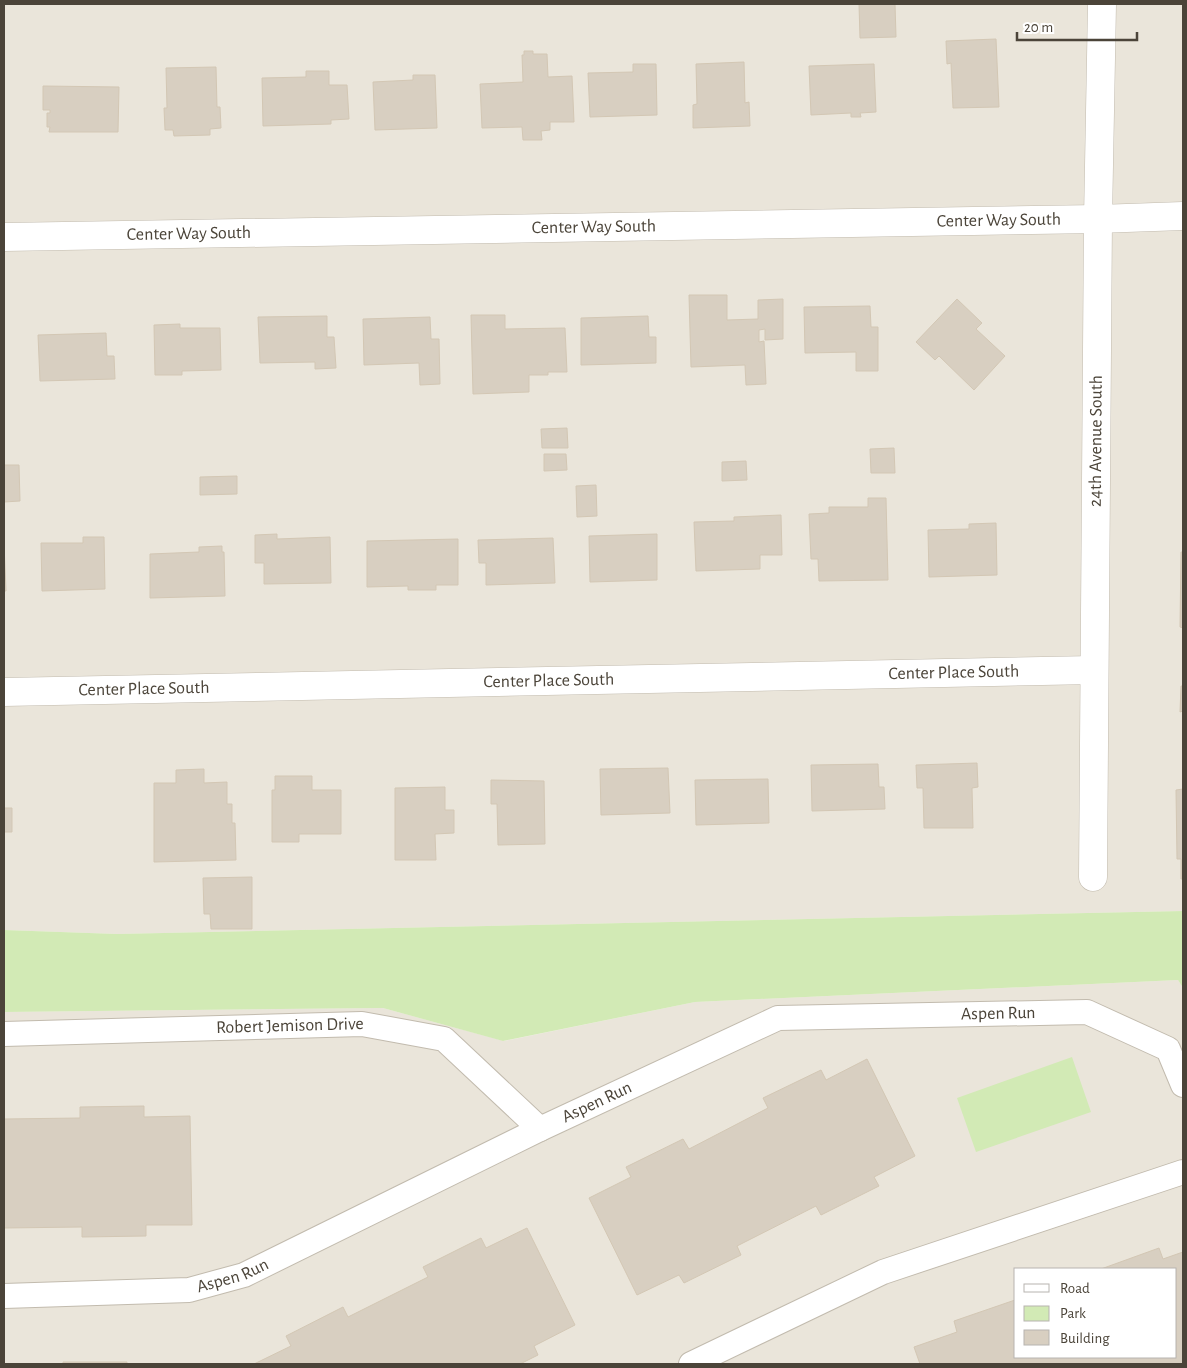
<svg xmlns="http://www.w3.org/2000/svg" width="1187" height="1368" viewBox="0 0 1187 1368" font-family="'Alegreya Sans',sans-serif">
<rect width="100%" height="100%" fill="#f6f3ec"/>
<!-- residential -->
<path fill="#eae5da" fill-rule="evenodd" d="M 4,4 L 1183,4 L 1183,911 L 117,934 L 4,930 Z
M 1178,980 L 1183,988 L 1183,1364 L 4,1364 L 4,1012 L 383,1008 L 504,1041 L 695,1002 ZM 1016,1269 L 1176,1269 L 1176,1357 L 1016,1357 Z"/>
<!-- green -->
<path fill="#d2eab5" d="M 1183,911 L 1183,988 L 1178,980 L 695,1002 L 503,1041 L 383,1008 L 4,1012 L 4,930 L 117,934 Z
M 1072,1057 L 1091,1112 L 976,1152 L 957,1098 Z"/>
<!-- building -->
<path fill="#d8cfc1" stroke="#d3c7b4" d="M 859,4 L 895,4 L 896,37 L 860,38 Z
M 996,39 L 999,107 L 953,108 L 951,63 L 947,64 L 946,41 Z
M 524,51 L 533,51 L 533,54 L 547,54 L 548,77 L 572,76 L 574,122 L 550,122 L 550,130 L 541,131 L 542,140 L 523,140 L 522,127 L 482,128 L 480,84 L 523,82 L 522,55 L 524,55 Z
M 744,62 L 745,103 L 749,102 L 750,126 L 693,128 L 693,105 L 697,104 L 696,64 Z
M 633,64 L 656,64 L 657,115 L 590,117 L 588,73 L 633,72 Z
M 874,64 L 876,112 L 860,113 L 861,117 L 851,117 L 851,113 L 811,115 L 809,66 Z
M 216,67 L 217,107 L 220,107 L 221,128 L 210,129 L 210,135 L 174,136 L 173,130 L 165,130 L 164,108 L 167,108 L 166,68 Z
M 306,71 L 329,71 L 329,85 L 347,85 L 349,119 L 331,120 L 331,124 L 263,126 L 262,78 L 306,77 Z
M 413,75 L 435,75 L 437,128 L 375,130 L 373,82 L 413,80 Z
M 43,86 L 119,87 L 118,132 L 49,132 L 50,127 L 47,127 L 47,113 L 50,113 L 50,110 L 43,110 Z
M 689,295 L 727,295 L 727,320 L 758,319 L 758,300 L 783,299 L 783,339 L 765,340 L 765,329 L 759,330 L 759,342 L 764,341 L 766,384 L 746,385 L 745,365 L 691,367 Z
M 957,299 L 982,323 L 976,329 L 1005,356 L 974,390 L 939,356 L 935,360 L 916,342 Z
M 870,306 L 871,327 L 878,327 L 878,371 L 856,371 L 856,352 L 805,353 L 804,307 Z
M 471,315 L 505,315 L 505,329 L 565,328 L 567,372 L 548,372 L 548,375 L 529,375 L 529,392 L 473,394 Z
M 327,316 L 327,337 L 334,337 L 336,368 L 315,369 L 315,362 L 260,363 L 258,317 Z
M 648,316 L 649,337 L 656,337 L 656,363 L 581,365 L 581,318 Z
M 430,317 L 431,339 L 439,339 L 440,384 L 420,385 L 419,363 L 364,365 L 363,319 Z
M 180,324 L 180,328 L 220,328 L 221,370 L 182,371 L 182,375 L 155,375 L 154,325 Z
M 106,333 L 107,356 L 114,356 L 115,379 L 40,381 L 38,335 Z
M 567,428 L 568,448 L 542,448 L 541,429 Z
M 894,448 L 895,473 L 871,473 L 870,449 Z
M 544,454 L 566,454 L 567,470 L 544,471 Z
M 746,461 L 747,480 L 722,481 L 722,462 Z
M 4,465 L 19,465 L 20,501 L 4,502 Z
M 237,476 L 237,494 L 200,495 L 200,477 Z
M 596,485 L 597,516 L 577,517 L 576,486 Z
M 868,498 L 886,498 L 888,580 L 819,581 L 818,559 L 811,559 L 809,514 L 829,513 L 829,507 L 868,507 Z
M 781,515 L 782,555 L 760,555 L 760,569 L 696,571 L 694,522 L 734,521 L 734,517 Z
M 996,523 L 997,575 L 929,577 L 928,530 L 969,529 L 969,524 Z
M 277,534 L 277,539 L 330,537 L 331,583 L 264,584 L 264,563 L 255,563 L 255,535 Z
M 657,534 L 657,580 L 590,582 L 589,536 Z
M 83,537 L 104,537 L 105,589 L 42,591 L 41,543 L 83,543 Z
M 553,538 L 555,583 L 486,585 L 486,563 L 479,563 L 478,540 Z
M 458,539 L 458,585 L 436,585 L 436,590 L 408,590 L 408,586 L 367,587 L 367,541 Z
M 4,544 L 6,591 L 4,591 Z
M 222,546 L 222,552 L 224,552 L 225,596 L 150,598 L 150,554 L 199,552 L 199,547 Z
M 1181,552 L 1183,552 L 1183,628 L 1180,627 Z
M 1181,686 L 1183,686 L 1183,711 L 1180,712 Z
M 977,763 L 978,787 L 972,788 L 973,828 L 924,828 L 923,788 L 917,788 L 916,765 Z
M 878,764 L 879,787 L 884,787 L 885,809 L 812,811 L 811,765 Z
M 668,768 L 670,813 L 601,815 L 600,769 Z
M 204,769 L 204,783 L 227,782 L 227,804 L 232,804 L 232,823 L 235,823 L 236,860 L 154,862 L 154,783 L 176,783 L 176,770 Z
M 275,776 L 312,776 L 312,790 L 341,790 L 341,834 L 299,834 L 299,842 L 272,842 L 272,790 L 275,790 Z
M 768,779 L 769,823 L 696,825 L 695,780 Z
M 491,780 L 544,781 L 545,844 L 498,845 L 497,804 L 491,804 Z
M 445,787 L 445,810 L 454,810 L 454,833 L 435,834 L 436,860 L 395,860 L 395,788 Z
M 1183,789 L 1183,879 L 1181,879 L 1181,859 L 1177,859 L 1176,790 Z
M 4,793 L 4,808 L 12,808 L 12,832 L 4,832 Z
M 252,877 L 252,929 L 211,929 L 210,914 L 204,914 L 203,878 Z
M 867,1059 L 915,1156 L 874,1177 L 879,1186 L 821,1215 L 816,1206 L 737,1246 L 741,1255 L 684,1283 L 679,1275 L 637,1295 L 589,1198 L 631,1177 L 626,1167 L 683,1139 L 689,1149 L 768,1108 L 763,1098 L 821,1070 L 826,1080 Z
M 144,1106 L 144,1117 L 190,1116 L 192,1225 L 146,1225 L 146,1236 L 82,1237 L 82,1227 L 4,1228 L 4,1119 L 80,1118 L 80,1107 Z
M 527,1228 L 575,1325 L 534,1346 L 538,1355 L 520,1364 L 254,1364 L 291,1346 L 286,1336 L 343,1307 L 348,1317 L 428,1277 L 423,1267 L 481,1238 L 486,1248 Z
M 1159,1248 L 1163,1259 L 1183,1252 L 1183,1364 L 920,1364 L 914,1347 L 957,1332 L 954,1321 L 1015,1300 L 1016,1357 L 1176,1357 L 1176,1269 L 1101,1269 Z
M 63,1362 L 127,1362 L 127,1364 L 63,1364 Z"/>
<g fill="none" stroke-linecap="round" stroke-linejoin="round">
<!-- lane casing -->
<g stroke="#c2bbae" stroke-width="26">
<g id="lane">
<path id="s1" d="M 4,1034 L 362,1024 L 444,1039 L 540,1129"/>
<path id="s2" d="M 4,1296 L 189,1290 L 244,1275 L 540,1129 L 778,1018 L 1087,1012 L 1168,1049 L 1183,1085"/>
<path d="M 691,1364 L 883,1272 L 1183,1172"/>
</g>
</g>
<!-- street casing -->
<g stroke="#c2bbae" stroke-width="29">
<g id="street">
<path id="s3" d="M 4,237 L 1098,219 L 1183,216"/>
<path id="s4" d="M 4,692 L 1094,670"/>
<path id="s5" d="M 1093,877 L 1098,219 L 1102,4"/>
</g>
</g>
<!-- lane -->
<use href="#lane" stroke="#fff" stroke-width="24"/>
<!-- street -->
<use href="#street" stroke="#fff" stroke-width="28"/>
</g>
<g text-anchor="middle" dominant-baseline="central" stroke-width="4.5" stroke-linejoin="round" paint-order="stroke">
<!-- street labels -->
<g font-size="18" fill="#4b4439" stroke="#fff">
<text stroke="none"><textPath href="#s3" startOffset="995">Center Way South</textPath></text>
<text stroke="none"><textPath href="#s3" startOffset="590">Center Way South</textPath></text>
<text stroke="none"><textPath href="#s3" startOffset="185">Center Way South</textPath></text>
<text stroke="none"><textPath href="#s5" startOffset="436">24th Avenue South</textPath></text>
<text stroke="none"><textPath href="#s4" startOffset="950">Center Place South</textPath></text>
<text stroke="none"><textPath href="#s4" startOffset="545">Center Place South</textPath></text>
<text stroke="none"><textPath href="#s4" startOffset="140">Center Place South</textPath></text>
<text stroke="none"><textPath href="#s2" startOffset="1055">Aspen Run</textPath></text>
<text stroke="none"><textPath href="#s1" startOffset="286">Robert Jemison Drive</textPath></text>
<text stroke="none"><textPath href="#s2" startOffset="635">Aspen Run</textPath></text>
<text stroke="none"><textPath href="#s2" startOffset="231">Aspen Run</textPath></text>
</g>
</g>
<!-- border -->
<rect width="1187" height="1368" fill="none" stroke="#4b4439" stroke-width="10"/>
<!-- legend -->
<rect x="1014" y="1268" width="162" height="90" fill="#ffffff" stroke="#b7b4b0"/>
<rect x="1024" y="1284" width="25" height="8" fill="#ffffff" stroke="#b7b4b0"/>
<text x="1060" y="1293" font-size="15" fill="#4b4439">Road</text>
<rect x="1024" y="1306" width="25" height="15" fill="#d2eab5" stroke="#b7b4b0"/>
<text x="1060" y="1318" font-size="15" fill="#4b4439">Park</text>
<rect x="1024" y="1330" width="25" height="15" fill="#d8cfc1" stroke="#b7b4b0"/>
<text x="1060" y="1343" font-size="15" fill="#4b4439">Building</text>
<!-- scale -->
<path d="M1017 32v8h120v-8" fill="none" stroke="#4b4439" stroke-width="2.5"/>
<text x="1024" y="32" font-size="15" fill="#4b4439" stroke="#ffffff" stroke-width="4" paint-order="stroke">20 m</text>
</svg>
